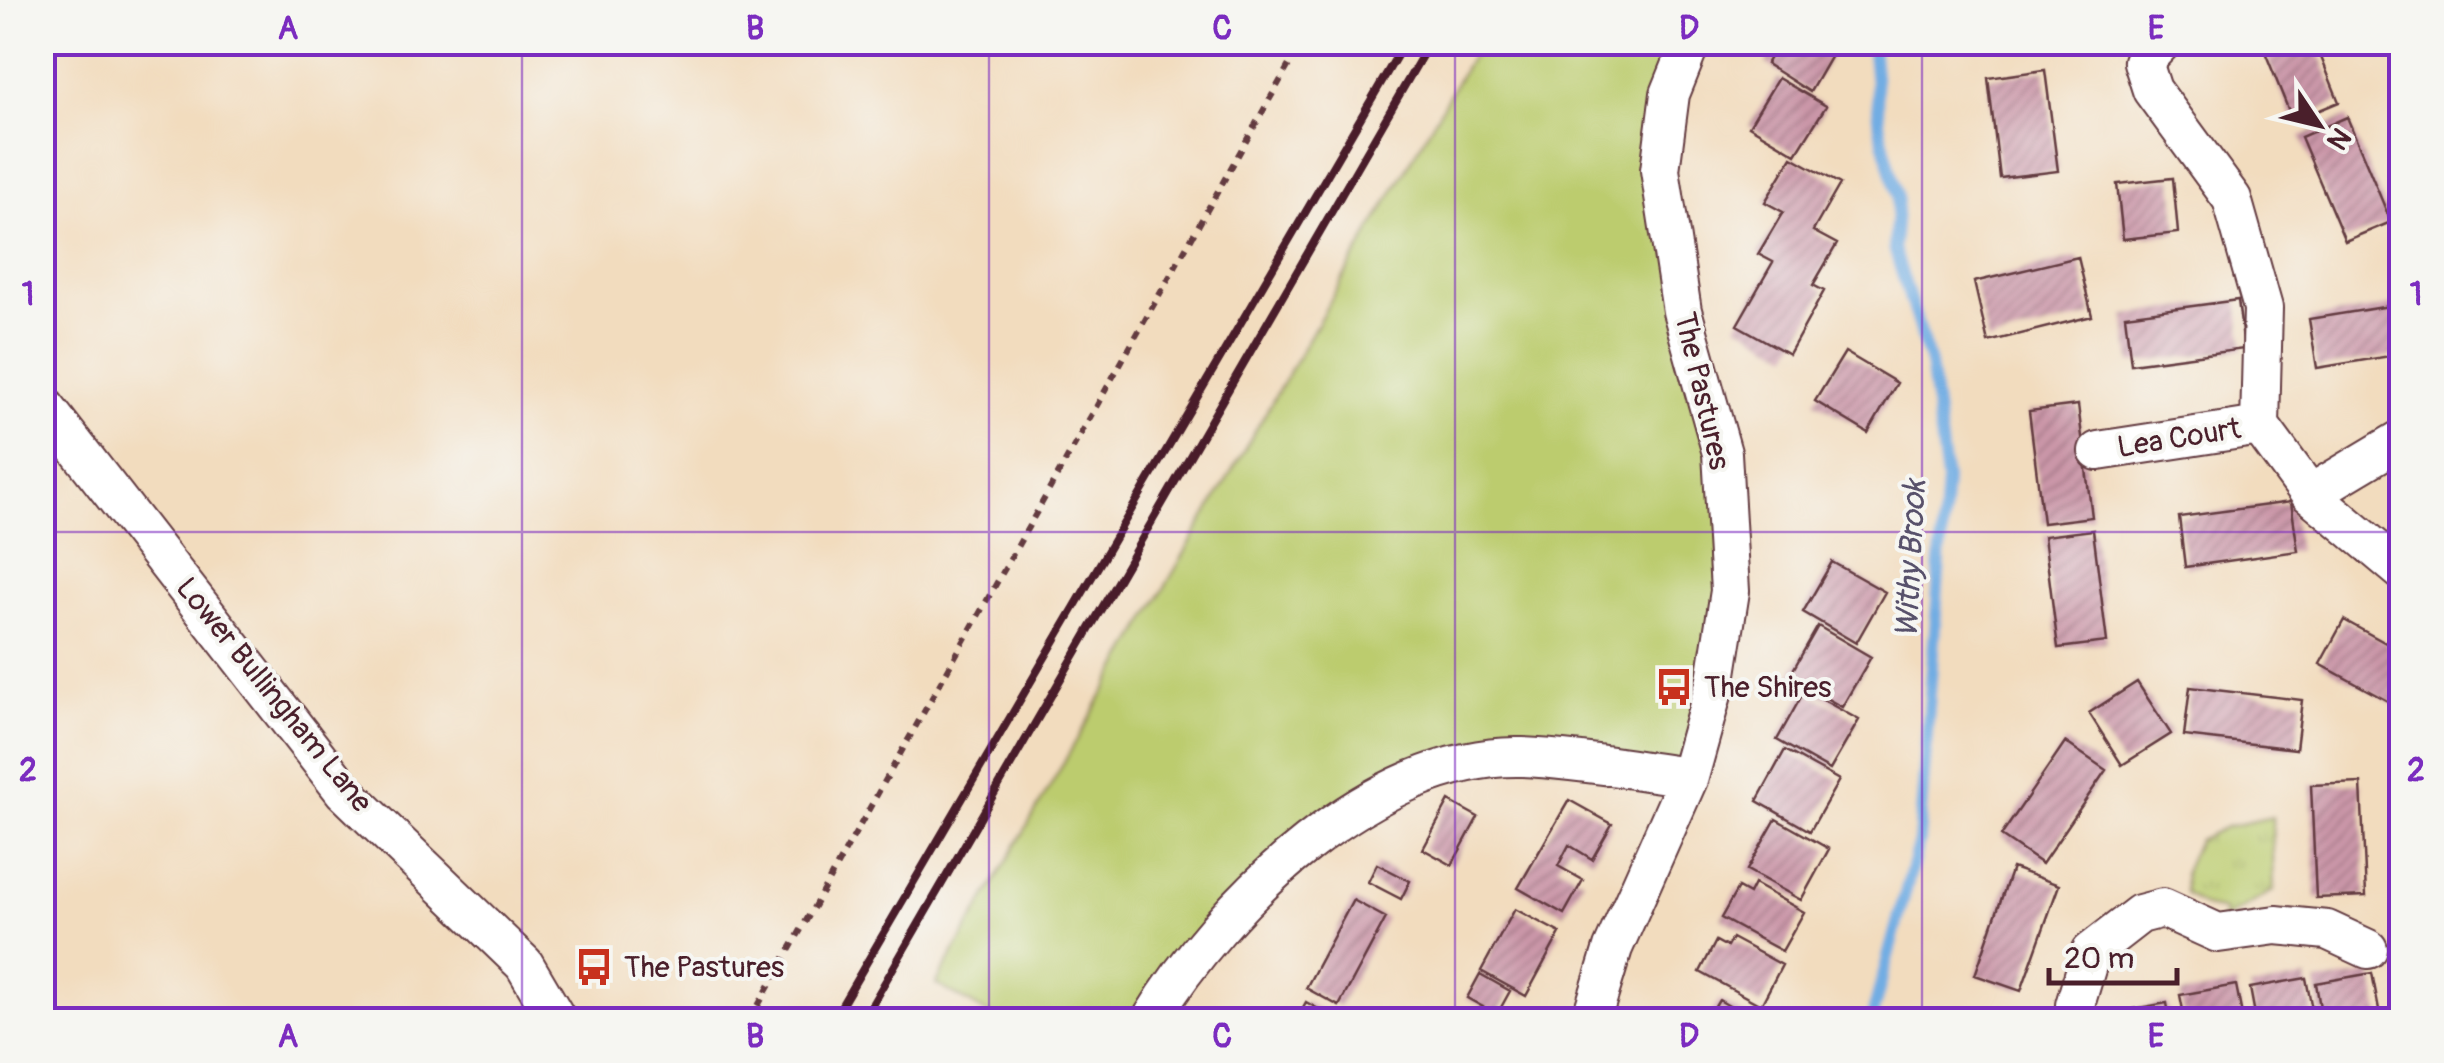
<svg xmlns="http://www.w3.org/2000/svg" width="2444" height="1063" viewBox="0 0 2444 1063" font-family="Pangolin,sans-serif">
<defs>
<pattern id="park-tufts" width="24" height="20" patternUnits="userSpaceOnUse" patternTransform="scale(2.5)"><rect width="24" height="20" fill="#bccc6e"/><path d="M3 7l-1-3M5 7V3M7 7l1-3M15 17l-1-3M17 17v-4M19 17l1-3" fill="none" stroke="#a3af5f"/></pattern>
<pattern id="building-hatch" width="6" height="6" patternUnits="userSpaceOnUse" patternTransform="scale(2.5)"><rect width="6" height="6" fill="#cb97a9"/><path d="M-1 1l2-2M0 6l6-6M5 7l2-2" fill="none" stroke="#a77b8a"/></pattern>
</defs>
<rect width="100%" height="100%" fill="#f6f6f2"/>
<filter id="ink" filterUnits="userSpaceOnUse"><feTurbulence type="fractalNoise" baseFrequency=".01" numOctaves="2"/><feDisplacementMap in="SourceGraphic" scale="20" xChannelSelector="R" yChannelSelector="G"/><feConvolveMatrix kernelMatrix="1 2 1 2 8 2 1 2 1" color-interpolation-filters="sRGB"/></filter>
<filter id="wash" filterUnits="userSpaceOnUse"><feTurbulence type="fractalNoise" baseFrequency=".0048" numOctaves="4" result="noise"/><feDisplacementMap in="SourceGraphic" scale="40" xChannelSelector="R" yChannelSelector="G"/><feGaussianBlur stdDeviation="2.25" result="paint"/><feColorMatrix in="noise" values="0 0 0 0 0 0 0 0 0 0 0 0 0 0 0 0 0 1.4 0 .05"/><feComposite in="paint" operator="in"/></filter>
<g filter="url(#wash)">
<rect width="100%" height="100%" fill="#f2dcbe"/>
<!-- green -->
<path fill="#bccc6e" stroke="#83764c" stroke-width="2.5" d="M 1479,43 L 1683,43 L 1659,100 L 1722,453 L 1724,595 L 1683,782 L 1512,761 L 1391,788 L 1239,902 L 1147,1020 L 999,1020 L 936,984 Z"/>
<!-- park -->
<path fill="url(#park-tufts)" stroke="#83764c" stroke-width="2.5" d="M 2272,817 L 2274,890 L 2221,921 L 2224,911 L 2204,907 L 2185,893 L 2184,872 L 2198,840 L 2226,827 Z"/>
<g fill="none" stroke-linecap="round" stroke-linejoin="round">
<!-- stream -->
<path stroke="#72ade3" stroke-width="12" d="M 1871,1020 L 1919,841 L 1946,480 L 1930,364 L 1894,248 L 1898,197 L 1880,129 L 1872,42"/>
</g>
<g id="blocks">
<!-- building -->
<path fill="url(#building-hatch)" d="M 1779,42 L 1828,42 L 1836,47 L 1810,92 L 1766,64 Z
M 2261,42 L 2315,42 L 2339,102 L 2293,121 Z
M 2045,70 L 2058,171 L 2000,178 L 1988,78 Z
M 1778,78 L 1826,106 L 1796,154 L 1749,126 Z
M 2347,117 L 2391,222 L 2345,241 L 2301,137 Z
M 1792,157 L 1840,184 L 1813,231 L 1837,244 L 1813,285 L 1824,291 L 1789,354 L 1737,325 L 1773,262 L 1758,254 L 1783,212 L 1765,202 Z
M 2173,178 L 2178,233 L 2123,239 L 2117,184 Z
M 2078,257 L 2092,316 L 1988,342 L 1974,282 Z
M 2238,300 L 2244,349 L 2131,364 L 2125,315 Z
M 2402,304 L 2402,354 L 2317,368 L 2309,319 Z
M 1845,352 L 1897,383 L 1868,433 L 1815,401 Z
M 2078,405 L 2092,517 L 2043,523 L 2029,411 Z
M 2291,502 L 2298,551 L 2185,567 L 2179,517 Z
M 2093,530 L 2107,642 L 2058,648 L 2044,536 Z
M 1832,562 L 1885,592 L 1856,643 L 1803,612 Z
M 2344,620 L 2402,652 L 2402,709 L 2320,664 Z
M 1818,626 L 1871,657 L 1842,707 L 1789,677 Z
M 2137,682 L 2171,734 L 2122,765 L 2089,713 Z
M 2190,687 L 2302,700 L 2296,749 L 2184,736 Z
M 1805,690 L 1859,720 L 1830,770 L 1777,740 Z
M 2065,742 L 2106,770 L 2042,864 L 2001,836 Z
M 1785,750 L 1839,780 L 1810,831 L 1757,801 Z
M 2361,783 L 2366,896 L 2316,898 L 2311,785 Z
M 1569,800 L 1612,824 L 1592,859 L 1569,845 L 1558,866 L 1583,880 L 1564,914 L 1518,888 Z
M 1449,801 L 1478,817 L 1452,865 L 1423,849 Z
M 1776,819 L 1829,849 L 1801,900 L 1747,870 Z
M 1377,864 L 1410,881 L 1401,899 L 1368,882 Z
M 2012,868 L 2059,885 L 2021,991 L 1975,975 Z
M 1754,884 L 1804,912 L 1782,951 L 1721,918 L 1738,888 L 1749,894 Z
M 1353,900 L 1386,918 L 1339,1006 L 1306,988 Z
M 1515,909 L 1560,933 L 1526,996 L 1481,971 Z
M 1732,938 L 1782,965 L 1761,1005 L 1700,972 L 1716,941 L 1727,947 Z
M 2372,973 L 2381,1020 L 2322,1020 L 2316,983 Z
M 1480,974 L 1510,991 L 1499,1011 L 1517,1020 L 1475,1020 L 1483,1007 L 1467,998 Z
M 2306,978 L 2314,1020 L 2256,1020 L 2250,988 Z
M 2236,985 L 2243,1020 L 2185,1020 L 2180,995 Z
M 1719,1000 L 1753,1020 L 1707,1020 Z
M 1306,1002 L 1338,1020 L 1296,1020 Z
M 2167,1003 L 2170,1020 L 2111,1020 L 2110,1013 Z"/>
</g>
</g>
<g filter="url(#ink)">
<use href="#blocks" fill-opacity="0" stroke="#633b41" stroke-width="2.5"/>
<g fill="none" stroke-linecap="round" stroke-linejoin="round">
<!-- minor casing -->
<g stroke="#633b41" stroke-width="42">
<path id="minor" d="M 2162,42 L 2143,62 L 2152,90 L 2232,199 L 2263,308 L 2260,426 L 2310,494 L 2402,571
M 42,403 L 344,791 L 524,964 L 557,1020
M 2098,451 L 2260,426
M 2310,494 L 2402,439
M 1151,1020 C 1221,903 1376,753 1522,757 C 1577,759 1634,770 1689,777
M 1591,1020 L 1613,948 L 1689,777 L 1716,680 L 1730,591 L 1722,453 L 1682,311 L 1660,170 L 1670,94 L 1691,42
M 2079,1020 L 2075,1005 L 2091,952 L 2140,914 L 2163,908 L 2218,933 L 2276,925 L 2327,930 L 2368,949"/>
</g>
<!-- path -->
<path stroke="#633b41" stroke-width="6" stroke-dasharray="8 8" stroke-linecap="butt" d="M 750,1020 L 1302,42"/>
<!-- minor -->
<use href="#minor" stroke="#fff" stroke-width="38"/>
<!-- rail -->
<path stroke="#4a1f2b" stroke-width="8" d="M 833,1020 L 1405,42
M 863,1020 L 1430,42"/>
</g>
</g>
<!-- grid -->
<path fill="none" stroke="#7b2cbf" stroke-width="2.5" stroke-opacity="0.55" d="M 522,42 L 522,1020M 989,42 L 989,1020M 1455,42 L 1455,1020M 1922,42 L 1922,1020M 42,532 L 2402,532"/>
<!-- icons -->
<defs>
<g id="bus-bare" transform="scale(3)"><path d="M-5-6H5V4H4V6H2V4H-2V6H-4V4H-5ZM-3.5-4V0h7V-4ZM-3.5 1.2v1.5H-2V1.2ZM2 1.2v1.5H3.5V1.2Z" fill="#c8321e" stroke="#f6f6f2" stroke-width="2.5" paint-order="stroke"/></g>
</defs>
<g fill-rule="evenodd">
<use href="#bus-bare" x="1674" y="687"/>
<use href="#bus-bare" x="594" y="967"/>
</g>
<g text-anchor="middle" dominant-baseline="central" stroke-width="8" stroke-linejoin="round" paint-order="stroke">
<!-- street labels -->
<g font-size="30" fill="#4a1f2b" stroke="#f6f6f2">
<text transform="translate(1702 391) rotate(77)">The Pastures</text>
<text transform="translate(2179 438) rotate(-9)">Lea Court</text>
<text transform="translate(274 695) rotate(51)">Lower Bullingham Lane</text>
</g>
<!-- poi labels -->
<g font-size="30" fill="#4a1f2b" stroke="#f6f6f2" text-anchor="start">
<text x="1704" y="687">The Shires</text>
<text x="624" y="967">The Pastures</text>
</g>
<!-- water labels -->
<g font-size="32" font-style="italic" fill="#58516b" stroke="#f6f6f2">
<text transform="translate(1911 559) rotate(-87)">Withy Brook</text>
</g>
</g>
<!-- margin -->
<rect width="2444" height="1063" fill="none" stroke="#f6f6f2" stroke-width="110"/>
<!-- north arrow -->
<g transform="translate(2319 125) rotate(125)" stroke="#f6f6f2" stroke-width="8" paint-order="stroke">
<path d="M0-8L18 38L0 25L-18 38Z" fill="#4a1f2b"/>
<text y="-15" font-size="28" font-weight="bold" text-anchor="middle" fill="#4a1f2b">N</text>
</g>
<!-- scale -->
<path d="M2049 968v15h128v-15" fill="none" stroke="#4a1f2b" stroke-width="5"/>
<text x="2064" y="968" font-size="30" fill="#4a1f2b" stroke="#f6f6f2" stroke-width="8" paint-order="stroke">20 m</text>
<rect x="55" y="55" width="2334" height="953" fill="none" stroke="#7b2cbf" stroke-width="4"/>
<g font-size="32" text-anchor="middle" font-weight="bold" fill="#7b2cbf">
<text x="288" y="39">A</text>
<text x="755" y="39">B</text>
<text x="1222" y="39">C</text>
<text x="1689" y="39">D</text>
<text x="2156" y="39">E</text>
<text x="28" y="305">1</text>
<text x="2416" y="305">1</text>
<text x="28" y="781">2</text>
<text x="2416" y="781">2</text>
<text x="288" y="1047">A</text>
<text x="755" y="1047">B</text>
<text x="1222" y="1047">C</text>
<text x="1689" y="1047">D</text>
<text x="2156" y="1047">E</text>
</g>
</svg>
